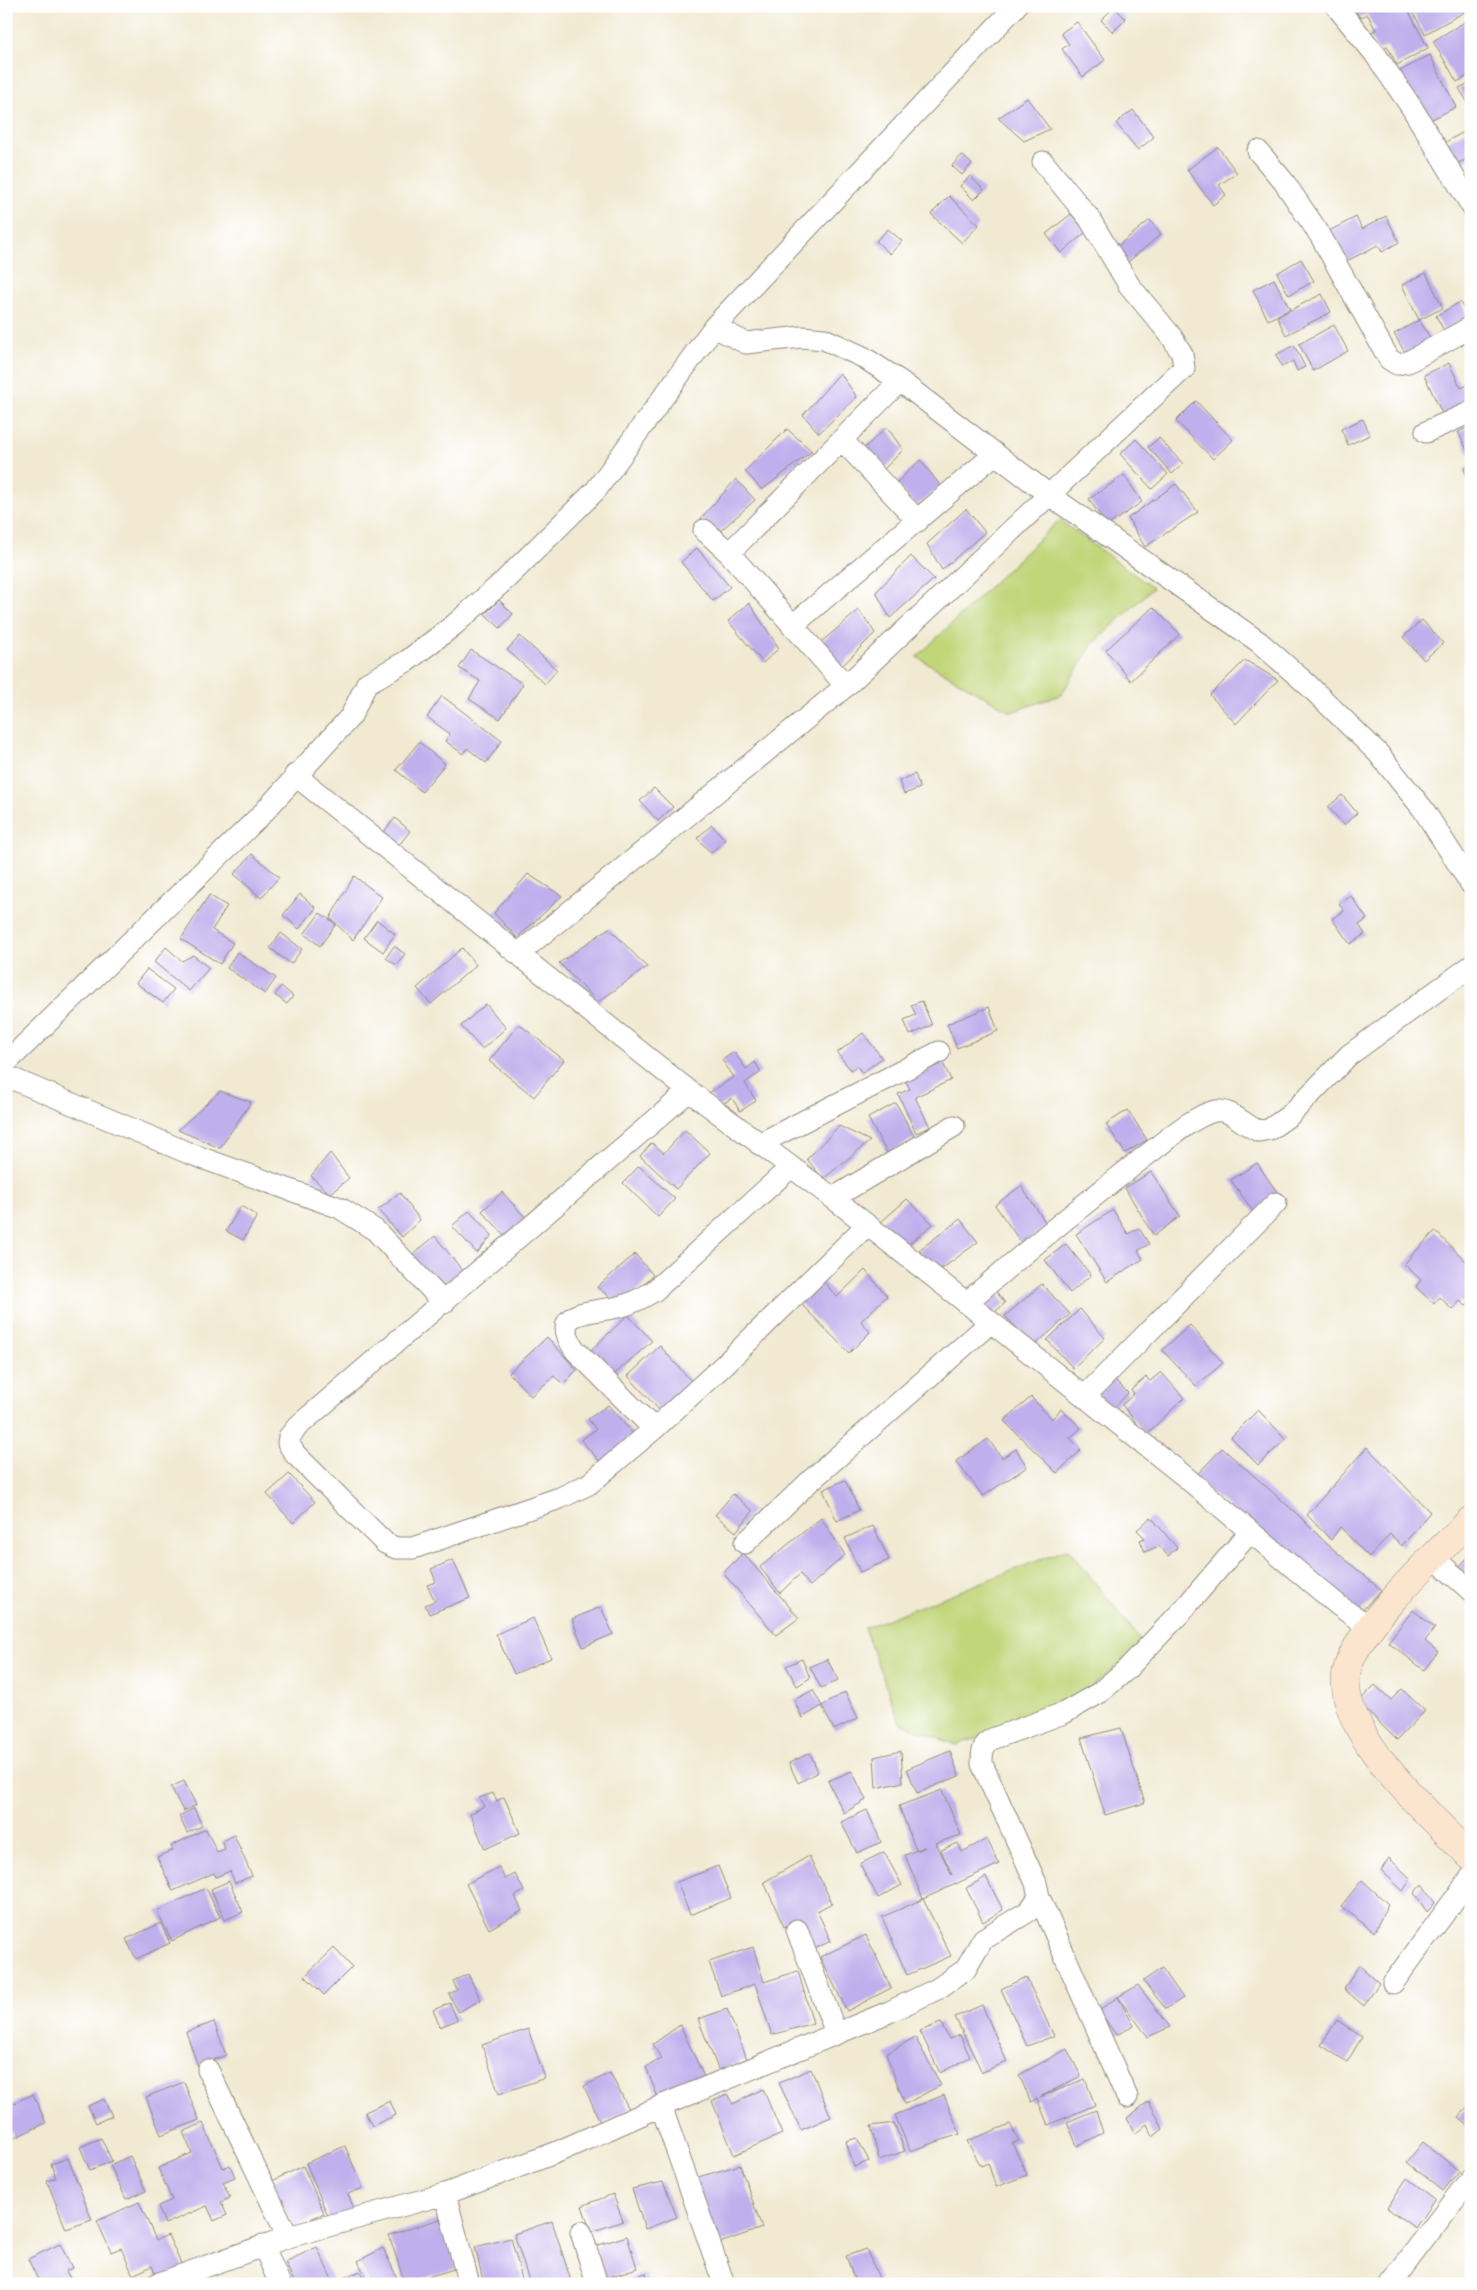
<svg xmlns="http://www.w3.org/2000/svg" width="1477" height="2290" viewBox="0 0 1477 2290" font-family="Mynerve,sans-serif">
<rect width="100%" height="100%" fill="#fff"/>
<filter id="ink" filterUnits="userSpaceOnUse"><feTurbulence type="fractalNoise" baseFrequency=".02" numOctaves="2"/><feDisplacementMap in="SourceGraphic" scale="10" xChannelSelector="R" yChannelSelector="G"/><feConvolveMatrix kernelMatrix="1 2 1 2 8 2 1 2 1" color-interpolation-filters="sRGB"/></filter>
<filter id="wash" filterUnits="userSpaceOnUse"><feTurbulence type="fractalNoise" baseFrequency=".0096" numOctaves="4" result="noise"/><feDisplacementMap in="SourceGraphic" scale="20" xChannelSelector="R" yChannelSelector="G"/><feGaussianBlur stdDeviation="1.12" result="paint"/><feColorMatrix in="noise" values="0 0 0 0 0 0 0 0 0 0 0 0 0 0 0 0 0 1.4 0 .05"/><feComposite in="paint" operator="in"/></filter>
<g filter="url(#wash)">
<rect width="100%" height="100%" fill="#f1e9d1"/>
<!-- green -->
<path fill="#c1d579" stroke="#768052" d="M 1059,520 L 1153,588 L 1092,645 L 1061,695 L 1011,712 L 917,657 Z
M 1068,1549 L 1144,1644 L 1090,1688 L 1040,1718 L 956,1745 L 900,1723 L 864,1628 Z"/>
<g id="blocks">
<!-- building -->
<path fill="#bfafec" d="M 1353,6 L 1406,6 L 1428,48 L 1397,65 L 1387,46 L 1378,51 L 1369,33 L 1376,30 L 1367,14 L 1360,18 Z
M 1409,6 L 1468,6 L 1470,9 L 1425,34 Z
M 1114,7 L 1126,19 L 1113,32 L 1101,20 Z
M 1468,20 L 1471,25 L 1471,74 L 1457,82 L 1433,41 Z
M 1077,22 L 1105,60 L 1083,77 L 1062,49 L 1069,44 L 1061,33 Z
M 1430,55 L 1456,107 L 1430,120 L 1417,95 L 1411,98 L 1398,72 Z
M 1471,82 L 1471,108 L 1459,88 Z
M 1027,98 L 1050,129 L 1024,141 L 998,118 Z
M 1133,110 L 1154,137 L 1138,150 L 1116,123 Z
M 1471,128 L 1471,158 L 1450,166 L 1444,143 Z
M 1218,147 L 1237,173 L 1219,185 L 1226,195 L 1213,205 L 1187,170 Z
M 962,155 L 972,164 L 962,175 L 952,166 Z
M 970,176 L 984,190 L 974,200 L 960,186 Z
M 949,196 L 979,225 L 962,243 L 931,214 Z
M 1071,214 L 1086,232 L 1061,253 L 1046,234 Z
M 1386,216 L 1399,242 L 1382,252 L 1378,245 L 1345,262 L 1329,231 L 1356,217 L 1362,229 Z
M 1150,220 L 1161,234 L 1127,263 L 1115,248 Z
M 888,229 L 902,241 L 890,254 L 876,241 Z
M 1301,259 L 1314,281 L 1289,295 L 1277,273 Z
M 1426,273 L 1443,308 L 1419,320 L 1402,285 Z
M 1274,279 L 1290,309 L 1268,320 L 1253,290 Z
M 1322,294 L 1331,312 L 1286,335 L 1277,317 Z
M 1460,302 L 1471,321 L 1448,338 L 1436,316 Z
M 1419,320 L 1431,339 L 1406,354 L 1394,334 Z
M 1334,325 L 1348,351 L 1313,371 L 1299,344 Z
M 1294,345 L 1305,367 L 1297,371 L 1293,361 L 1282,367 L 1276,355 Z
M 1449,363 L 1461,388 L 1470,384 L 1471,399 L 1465,402 L 1468,409 L 1445,420 L 1424,375 Z
M 840,373 L 857,397 L 819,433 L 803,415 Z
M 1196,401 L 1233,440 L 1213,459 L 1176,421 Z
M 1363,419 L 1370,435 L 1348,445 L 1341,429 Z
M 1471,426 L 1471,458 L 1458,432 Z
M 887,427 L 903,450 L 881,472 L 863,449 Z
M 787,429 L 812,451 L 762,490 L 745,471 Z
M 1159,438 L 1183,464 L 1172,474 L 1148,447 Z
M 1136,439 L 1168,474 L 1152,489 L 1120,454 Z
M 920,460 L 941,486 L 916,506 L 896,483 Z
M 1471,466 L 1471,486 L 1464,469 Z
M 1124,475 L 1142,502 L 1107,526 L 1089,499 Z
M 736,479 L 755,500 L 717,534 L 701,518 Z
M 1176,484 L 1198,512 L 1145,547 L 1128,518 Z
M 966,509 L 985,532 L 942,570 L 927,544 Z
M 697,548 L 730,587 L 713,601 L 681,562 Z
M 911,556 L 934,579 L 890,618 L 876,592 Z
M 499,600 L 513,614 L 500,628 L 485,614 Z
M 749,603 L 779,648 L 763,663 L 728,621 Z
M 1153,607 L 1180,634 L 1131,681 L 1106,650 Z
M 859,610 L 875,633 L 838,670 L 821,642 Z
M 1422,620 L 1443,643 L 1424,660 L 1403,637 Z
M 520,636 L 557,670 L 545,684 L 507,650 Z
M 471,650 L 523,684 L 500,719 L 469,699 L 480,681 L 459,668 Z
M 1245,660 L 1278,680 L 1236,724 L 1210,695 Z
M 442,696 L 502,741 L 486,763 L 467,748 L 463,754 L 445,741 L 450,734 L 427,717 Z
M 419,742 L 445,764 L 422,792 L 396,770 Z
M 915,774 L 920,788 L 904,794 L 899,781 Z
M 654,788 L 673,807 L 658,821 L 640,801 Z
M 1342,795 L 1357,813 L 1344,825 L 1328,807 Z
M 395,818 L 410,831 L 399,845 L 383,833 Z
M 712,825 L 725,840 L 711,853 L 697,838 Z
M 252,854 L 279,877 L 261,898 L 234,874 Z
M 528,874 L 562,896 L 517,938 L 494,913 Z
M 354,876 L 382,897 L 353,940 L 330,918 Z
M 300,894 L 316,908 L 299,929 L 283,915 Z
M 209,895 L 227,906 L 212,930 L 233,943 L 220,964 L 181,939 Z
M 1351,896 L 1367,919 L 1359,925 L 1365,934 L 1350,944 L 1332,919 L 1344,911 L 1339,904 Z
M 320,913 L 336,924 L 320,946 L 304,934 Z
M 377,920 L 395,934 L 383,952 L 364,938 Z
M 609,928 L 647,967 L 598,1002 L 559,963 Z
M 281,933 L 302,949 L 291,964 L 270,948 Z
M 394,946 L 405,954 L 397,965 L 386,958 Z
M 166,947 L 182,961 L 193,955 L 209,968 L 189,991 L 154,962 Z
M 462,948 L 476,965 L 431,1004 L 417,988 Z
M 237,952 L 276,978 L 265,994 L 227,968 Z
M 147,969 L 174,989 L 163,1003 L 136,983 Z
M 281,986 L 293,996 L 287,1004 L 275,995 Z
M 922,1001 L 932,1025 L 910,1035 L 904,1020 L 916,1015 L 911,1005 Z
M 486,1004 L 506,1028 L 482,1049 L 461,1026 Z
M 989,1007 L 998,1031 L 957,1048 L 947,1024 Z
M 519,1024 L 564,1060 L 534,1097 L 489,1061 Z
M 863,1033 L 882,1058 L 862,1073 L 857,1066 L 851,1070 L 837,1053 Z
M 734,1052 L 746,1069 L 755,1062 L 761,1072 L 745,1083 L 756,1101 L 740,1111 L 732,1098 L 718,1107 L 709,1093 L 734,1077 L 722,1060 Z
M 943,1063 L 951,1080 L 915,1097 L 930,1127 L 916,1133 L 898,1094 L 910,1089 L 905,1080 Z
M 220,1091 L 251,1102 L 220,1148 L 178,1130 Z
M 896,1103 L 915,1138 L 887,1153 L 868,1118 Z
M 1128,1110 L 1147,1140 L 1125,1153 L 1106,1124 Z
M 839,1126 L 870,1141 L 823,1179 L 807,1159 Z
M 685,1130 L 710,1153 L 676,1189 L 640,1156 L 652,1143 L 664,1153 Z
M 330,1153 L 349,1178 L 330,1194 L 311,1176 Z
M 1257,1163 L 1279,1195 L 1255,1214 L 1231,1180 Z
M 639,1166 L 675,1199 L 658,1217 L 623,1183 Z
M 1151,1172 L 1180,1216 L 1154,1236 L 1125,1188 Z
M 1021,1186 L 1048,1226 L 1022,1244 L 995,1205 Z
M 502,1192 L 526,1218 L 506,1237 L 482,1211 Z
M 400,1193 L 420,1220 L 402,1237 L 378,1210 Z
M 907,1199 L 933,1224 L 904,1248 L 881,1222 Z
M 241,1206 L 257,1216 L 243,1240 L 226,1231 Z
M 1113,1210 L 1128,1234 L 1139,1228 L 1149,1244 L 1138,1251 L 1143,1259 L 1107,1282 L 1076,1234 Z
M 469,1211 L 492,1235 L 477,1253 L 452,1226 Z
M 960,1219 L 978,1242 L 936,1273 L 919,1250 Z
M 1435,1231 L 1471,1266 L 1471,1302 L 1466,1306 L 1460,1301 L 1452,1310 L 1440,1297 L 1434,1304 L 1416,1287 L 1421,1280 L 1404,1264 Z
M 435,1236 L 463,1271 L 438,1291 L 410,1257 Z
M 1066,1244 L 1091,1275 L 1070,1293 L 1045,1260 Z
M 635,1254 L 653,1275 L 621,1306 L 597,1287 Z
M 865,1270 L 887,1296 L 861,1321 L 870,1332 L 849,1353 L 800,1303 L 823,1281 L 837,1297 Z
M 1042,1284 L 1070,1314 L 1034,1346 L 1005,1316 Z
M 995,1290 L 1005,1303 L 990,1316 L 980,1303 Z
M 1080,1309 L 1105,1338 L 1073,1368 L 1047,1340 Z
M 628,1315 L 652,1341 L 610,1378 L 589,1352 Z
M 1190,1325 L 1223,1363 L 1196,1386 L 1162,1350 Z
M 547,1337 L 577,1370 L 563,1384 L 554,1376 L 531,1396 L 509,1373 Z
M 660,1346 L 693,1383 L 661,1412 L 628,1376 Z
M 1161,1372 L 1184,1398 L 1146,1435 L 1122,1405 L 1134,1394 L 1131,1390 L 1146,1377 L 1150,1381 Z
M 1114,1379 L 1128,1393 L 1109,1413 L 1093,1399 Z
M 1031,1397 L 1052,1419 L 1061,1409 L 1081,1428 L 1070,1438 L 1081,1450 L 1057,1473 L 1004,1421 Z
M 608,1405 L 635,1436 L 602,1464 L 581,1440 L 596,1429 L 588,1419 Z
M 1258,1410 L 1286,1439 L 1258,1465 L 1231,1437 Z
M 988,1439 L 1002,1458 L 1016,1449 L 1027,1467 L 983,1496 L 956,1461 Z
M 1367,1447 L 1430,1512 L 1402,1546 L 1390,1534 L 1369,1557 L 1340,1527 L 1331,1540 L 1307,1515 Z
M 1222,1448 L 1294,1511 L 1326,1543 L 1381,1590 L 1358,1615 L 1194,1478 Z
M 289,1474 L 315,1502 L 293,1523 L 267,1494 Z
M 845,1480 L 859,1510 L 837,1521 L 823,1490 Z
M 733,1494 L 753,1511 L 736,1532 L 715,1515 Z
M 1151,1517 L 1177,1548 L 1168,1556 L 1159,1546 L 1145,1552 L 1140,1540 L 1145,1538 L 1137,1530 Z
M 821,1518 L 845,1555 L 810,1586 L 800,1574 L 780,1593 L 760,1567 Z
M 873,1526 L 889,1560 L 860,1572 L 845,1538 Z
M 743,1553 L 799,1618 L 776,1635 L 723,1573 Z
M 1471,1554 L 1471,1584 L 1456,1570 Z
M 453,1560 L 470,1598 L 429,1614 L 425,1605 L 435,1601 L 427,1585 L 436,1582 L 431,1569 Z
M 601,1607 L 613,1634 L 583,1647 L 572,1619 Z
M 1413,1610 L 1435,1628 L 1425,1641 L 1438,1652 L 1424,1670 L 1388,1642 Z
M 533,1618 L 551,1658 L 514,1674 L 496,1634 Z
M 802,1659 L 810,1678 L 797,1686 L 786,1666 Z
M 827,1659 L 838,1680 L 821,1688 L 810,1667 Z
M 1375,1685 L 1391,1700 L 1402,1689 L 1425,1711 L 1397,1740 L 1358,1702 Z
M 813,1690 L 822,1706 L 802,1718 L 794,1700 Z
M 845,1692 L 858,1718 L 834,1730 L 822,1706 Z
M 1121,1728 L 1145,1803 L 1105,1815 L 1081,1738 Z
M 901,1751 L 903,1782 L 876,1788 L 874,1757 Z
M 950,1751 L 959,1776 L 917,1793 L 907,1769 Z
M 810,1753 L 818,1772 L 798,1783 L 789,1763 Z
M 852,1771 L 866,1800 L 844,1813 L 828,1781 Z
M 184,1781 L 196,1805 L 183,1811 L 171,1787 Z
M 942,1790 L 961,1835 L 936,1843 L 952,1875 L 941,1850 L 958,1843 L 962,1852 L 987,1839 L 999,1864 L 923,1899 L 905,1855 L 925,1847 L 916,1850 L 899,1806 Z
M 493,1793 L 497,1801 L 504,1797 L 520,1833 L 485,1849 L 470,1814 L 484,1806 L 479,1798 Z
M 194,1808 L 202,1826 L 187,1833 L 179,1816 Z
M 867,1810 L 881,1842 L 857,1853 L 841,1822 Z
M 206,1829 L 217,1852 L 225,1849 L 222,1841 L 234,1835 L 252,1876 L 235,1883 L 230,1871 L 216,1877 L 214,1873 L 173,1891 L 157,1857 L 173,1850 L 171,1846 Z
M 884,1852 L 902,1885 L 878,1898 L 860,1864 Z
M 809,1856 L 832,1903 L 817,1911 L 831,1941 L 810,1951 L 796,1921 L 784,1927 L 764,1882 Z
M 1389,1858 L 1411,1879 L 1403,1891 L 1381,1870 Z
M 718,1866 L 731,1898 L 690,1915 L 677,1882 Z
M 499,1867 L 505,1879 L 515,1874 L 524,1891 L 515,1896 L 522,1911 L 489,1929 L 466,1884 Z
M 986,1877 L 1003,1910 L 983,1922 L 966,1888 Z
M 1362,1880 L 1388,1904 L 1374,1932 L 1341,1906 Z
M 229,1881 L 243,1912 L 225,1920 L 211,1889 Z
M 1422,1884 L 1435,1903 L 1427,1912 L 1414,1893 Z
M 206,1888 L 220,1917 L 172,1941 L 157,1911 Z
M 923,1899 L 951,1956 L 907,1975 L 882,1917 Z
M 161,1923 L 170,1943 L 136,1959 L 126,1939 Z
M 866,1935 L 891,1988 L 847,2011 L 820,1957 Z
M 753,1947 L 764,1982 L 798,1971 L 813,2023 L 772,2035 L 755,1984 L 721,1996 L 709,1962 Z
M 334,1948 L 352,1967 L 324,1995 L 305,1976 Z
M 1359,1965 L 1379,1983 L 1364,2006 L 1344,1989 Z
M 1162,1968 L 1183,1998 L 1166,2009 L 1143,1981 Z
M 468,1974 L 481,2000 L 458,2012 L 449,1994 L 457,1990 L 453,1981 Z
M 1026,1977 L 1054,2036 L 1027,2046 L 1001,1989 Z
M 1138,1985 L 1170,2027 L 1148,2037 L 1118,1997 Z
M 1118,1997 L 1134,2026 L 1116,2035 L 1099,2010 Z
M 450,2003 L 457,2020 L 440,2027 L 433,2010 Z
M 982,2005 L 1007,2062 L 982,2072 L 955,2017 Z
M 727,2009 L 747,2059 L 719,2071 L 698,2019 Z
M 1337,2020 L 1362,2037 L 1347,2062 L 1321,2045 Z
M 214,2022 L 226,2055 L 198,2066 L 186,2032 Z
M 941,2023 L 949,2039 L 960,2035 L 970,2057 L 940,2073 L 920,2031 Z
M 680,2025 L 705,2079 L 659,2100 L 646,2067 L 661,2059 L 653,2044 Z
M 528,2029 L 545,2078 L 499,2094 L 482,2045 Z
M 915,2037 L 941,2085 L 905,2104 L 886,2054 Z
M 1067,2049 L 1081,2076 L 1040,2097 L 1085,2079 L 1095,2105 L 1048,2125 L 1037,2098 L 1031,2102 L 1019,2075 Z
M 811,2069 L 831,2117 L 801,2130 L 779,2083 Z
M 610,2073 L 629,2109 L 601,2124 L 584,2086 Z
M 184,2082 L 199,2120 L 161,2135 L 146,2097 Z
M 763,2089 L 782,2134 L 734,2155 L 712,2101 L 727,2094 L 733,2104 Z
M 33,2094 L 46,2123 L 14,2138 L 6,2121 L 6,2107 Z
M 944,2095 L 960,2134 L 910,2151 L 895,2115 Z
M 104,2099 L 112,2116 L 96,2123 L 88,2106 Z
M 390,2101 L 396,2115 L 372,2126 L 365,2112 Z
M 1149,2101 L 1163,2129 L 1153,2137 L 1147,2124 L 1135,2134 L 1127,2118 Z
M 1471,2104 L 1471,2129 L 1458,2118 Z
M 1096,2110 L 1103,2133 L 1077,2146 L 1067,2122 Z
M 203,2123 L 223,2168 L 230,2165 L 235,2177 L 223,2182 L 230,2198 L 221,2202 L 227,2215 L 214,2221 L 207,2206 L 165,2224 L 158,2206 L 172,2200 L 158,2168 L 192,2153 L 183,2132 Z
M 894,2123 L 905,2151 L 879,2160 L 871,2126 Z
M 1010,2124 L 1019,2141 L 1012,2143 L 1027,2175 L 996,2187 L 988,2163 L 981,2166 L 967,2141 Z
M 101,2138 L 112,2161 L 90,2170 L 80,2147 Z
M 857,2138 L 869,2161 L 854,2167 L 846,2141 Z
M 1423,2142 L 1459,2171 L 1443,2191 L 1407,2162 Z
M 345,2146 L 363,2188 L 348,2194 L 355,2211 L 330,2221 L 306,2163 Z
M 130,2156 L 146,2191 L 126,2199 L 110,2165 Z
M 68,2158 L 92,2220 L 66,2229 L 47,2181 L 56,2178 L 51,2164 Z
M 740,2165 L 762,2228 L 714,2245 L 691,2179 Z
M 303,2166 L 324,2213 L 293,2227 L 272,2181 Z
M 1407,2178 L 1435,2199 L 1415,2228 L 1387,2208 Z
M 663,2182 L 677,2217 L 645,2229 L 632,2189 Z
M 613,2194 L 623,2221 L 591,2232 L 582,2206 Z
M 139,2202 L 156,2240 L 168,2235 L 183,2268 L 158,2280 L 152,2266 L 133,2275 L 121,2248 L 111,2252 L 97,2221 Z
M 440,2219 L 457,2268 L 405,2284 L 389,2235 Z
M 552,2221 L 572,2284 L 530,2284 L 514,2234 Z
M 627,2236 L 637,2268 L 606,2278 L 595,2246 Z
M 511,2238 L 522,2279 L 504,2284 L 484,2284 L 475,2247 Z
M 60,2244 L 72,2268 L 66,2271 L 73,2284 L 40,2284 L 28,2259 Z
M 317,2247 L 334,2284 L 295,2284 L 285,2262 Z
M 383,2248 L 400,2284 L 369,2284 L 358,2261 Z
M 866,2249 L 880,2280 L 873,2284 L 856,2284 L 846,2256 Z
M 360,2271 L 366,2284 L 340,2284 L 339,2280 Z
M 646,2273 L 649,2284 L 612,2284 L 612,2283 Z"/>
</g>
</g>
<g filter="url(#ink)">
<use href="#blocks" fill-opacity="0" stroke="#8e8a7e" stroke-width="1"/>
<g fill="none" stroke-linecap="round" stroke-linejoin="round">
<!-- street casing -->
<g stroke="#8e8a7e" stroke-width="23">
<path id="street" d="M 1336,6 L 1375,54 L 1412,108 L 1471,205
M 1258,151 L 1284,182 L 1320,235 L 1389,359 L 1397,364 L 1408,362 L 1471,327
M 714,327 L 746,343 L 802,337 L 824,339 L 863,357 L 900,381 L 1048,494 L 1259,642 L 1308,685 L 1378,753 L 1423,809 L 1471,884
M 1426,432 L 1471,412
M 842,440 L 918,521
M 704,530 L 729,553 L 846,686
M 729,553 L 900,381
M 792,626 L 995,454
M 295,775 L 689,1091 L 833,1198 L 991,1322 L 1183,1475 L 1338,1605 L 1370,1628
M 518,954 L 846,686 L 1184,368 L 1182,354 L 1172,337 L 1129,285 L 1089,218 L 1043,162
M 6,1063 L 262,814 L 351,716 L 367,683 L 407,661 L 454,625 L 506,579 L 596,490 L 714,327 L 1016,6
M 6,1076 L 191,1154 L 340,1208 L 375,1230 L 444,1303
M 689,1091 L 298,1426 L 289,1437 L 288,1443 L 295,1454 L 385,1543 L 396,1548 L 413,1548 L 560,1498 L 589,1484 L 654,1429 L 725,1364 L 867,1225
M 759,1144 L 939,1052
M 833,1198 L 954,1126
M 966,1303 C 1025,1252 1086,1202 1148,1154 C 1164,1142 1195,1115 1215,1111 C 1231,1108 1244,1126 1259,1131 L 1270,1129 L 1290,1115 L 1349,1055 L 1471,966
M 1084,1397 L 1276,1203
M 654,1429 L 575,1350 C 546,1307 595,1314 622,1306 C 634,1303 644,1297 654,1291 L 791,1167
M 745,1543 L 809,1482 L 991,1322
M 1433,1557 L 1471,1591
M 1039,1897 L 1127,2097
M 797,1930 L 836,2033
M 1393,1983 L 1471,1877
M 208,2070 L 288,2237
M 661,2106 L 724,2284
M 445,2194 L 469,2284
M 581,2232 L 597,2284
M 263,2245 L 280,2284
M 157,2284 L 288,2237 L 445,2194 L 555,2153 L 661,2106 L 889,2012 L 937,1989 L 965,1970 L 983,1939 L 1029,1911 L 1039,1897 L 1036,1883 L 982,1764 C 982,1753 982,1745 992,1739 L 1064,1713 L 1099,1693 L 1126,1670 L 1182,1611 L 1250,1532
M 1390,2284 L 1471,2178"/>
</g>
<!-- secondary casing -->
<g stroke="#8e8a7e" stroke-width="29">
<path id="secondary" d="M 1471,1520 C 1439,1551 1350,1633 1346,1676 C 1340,1737 1432,1816 1471,1857"/>
</g>
<!-- street -->
<use href="#street" stroke="#fff" stroke-width="21"/>
<!-- secondary -->
<use href="#secondary" stroke="#fce5cf" stroke-width="28"/>
</g>
</g>
<!-- margin -->
<rect width="1477" height="2290" fill="none" stroke="#fff" stroke-width="25"/>
</svg>
